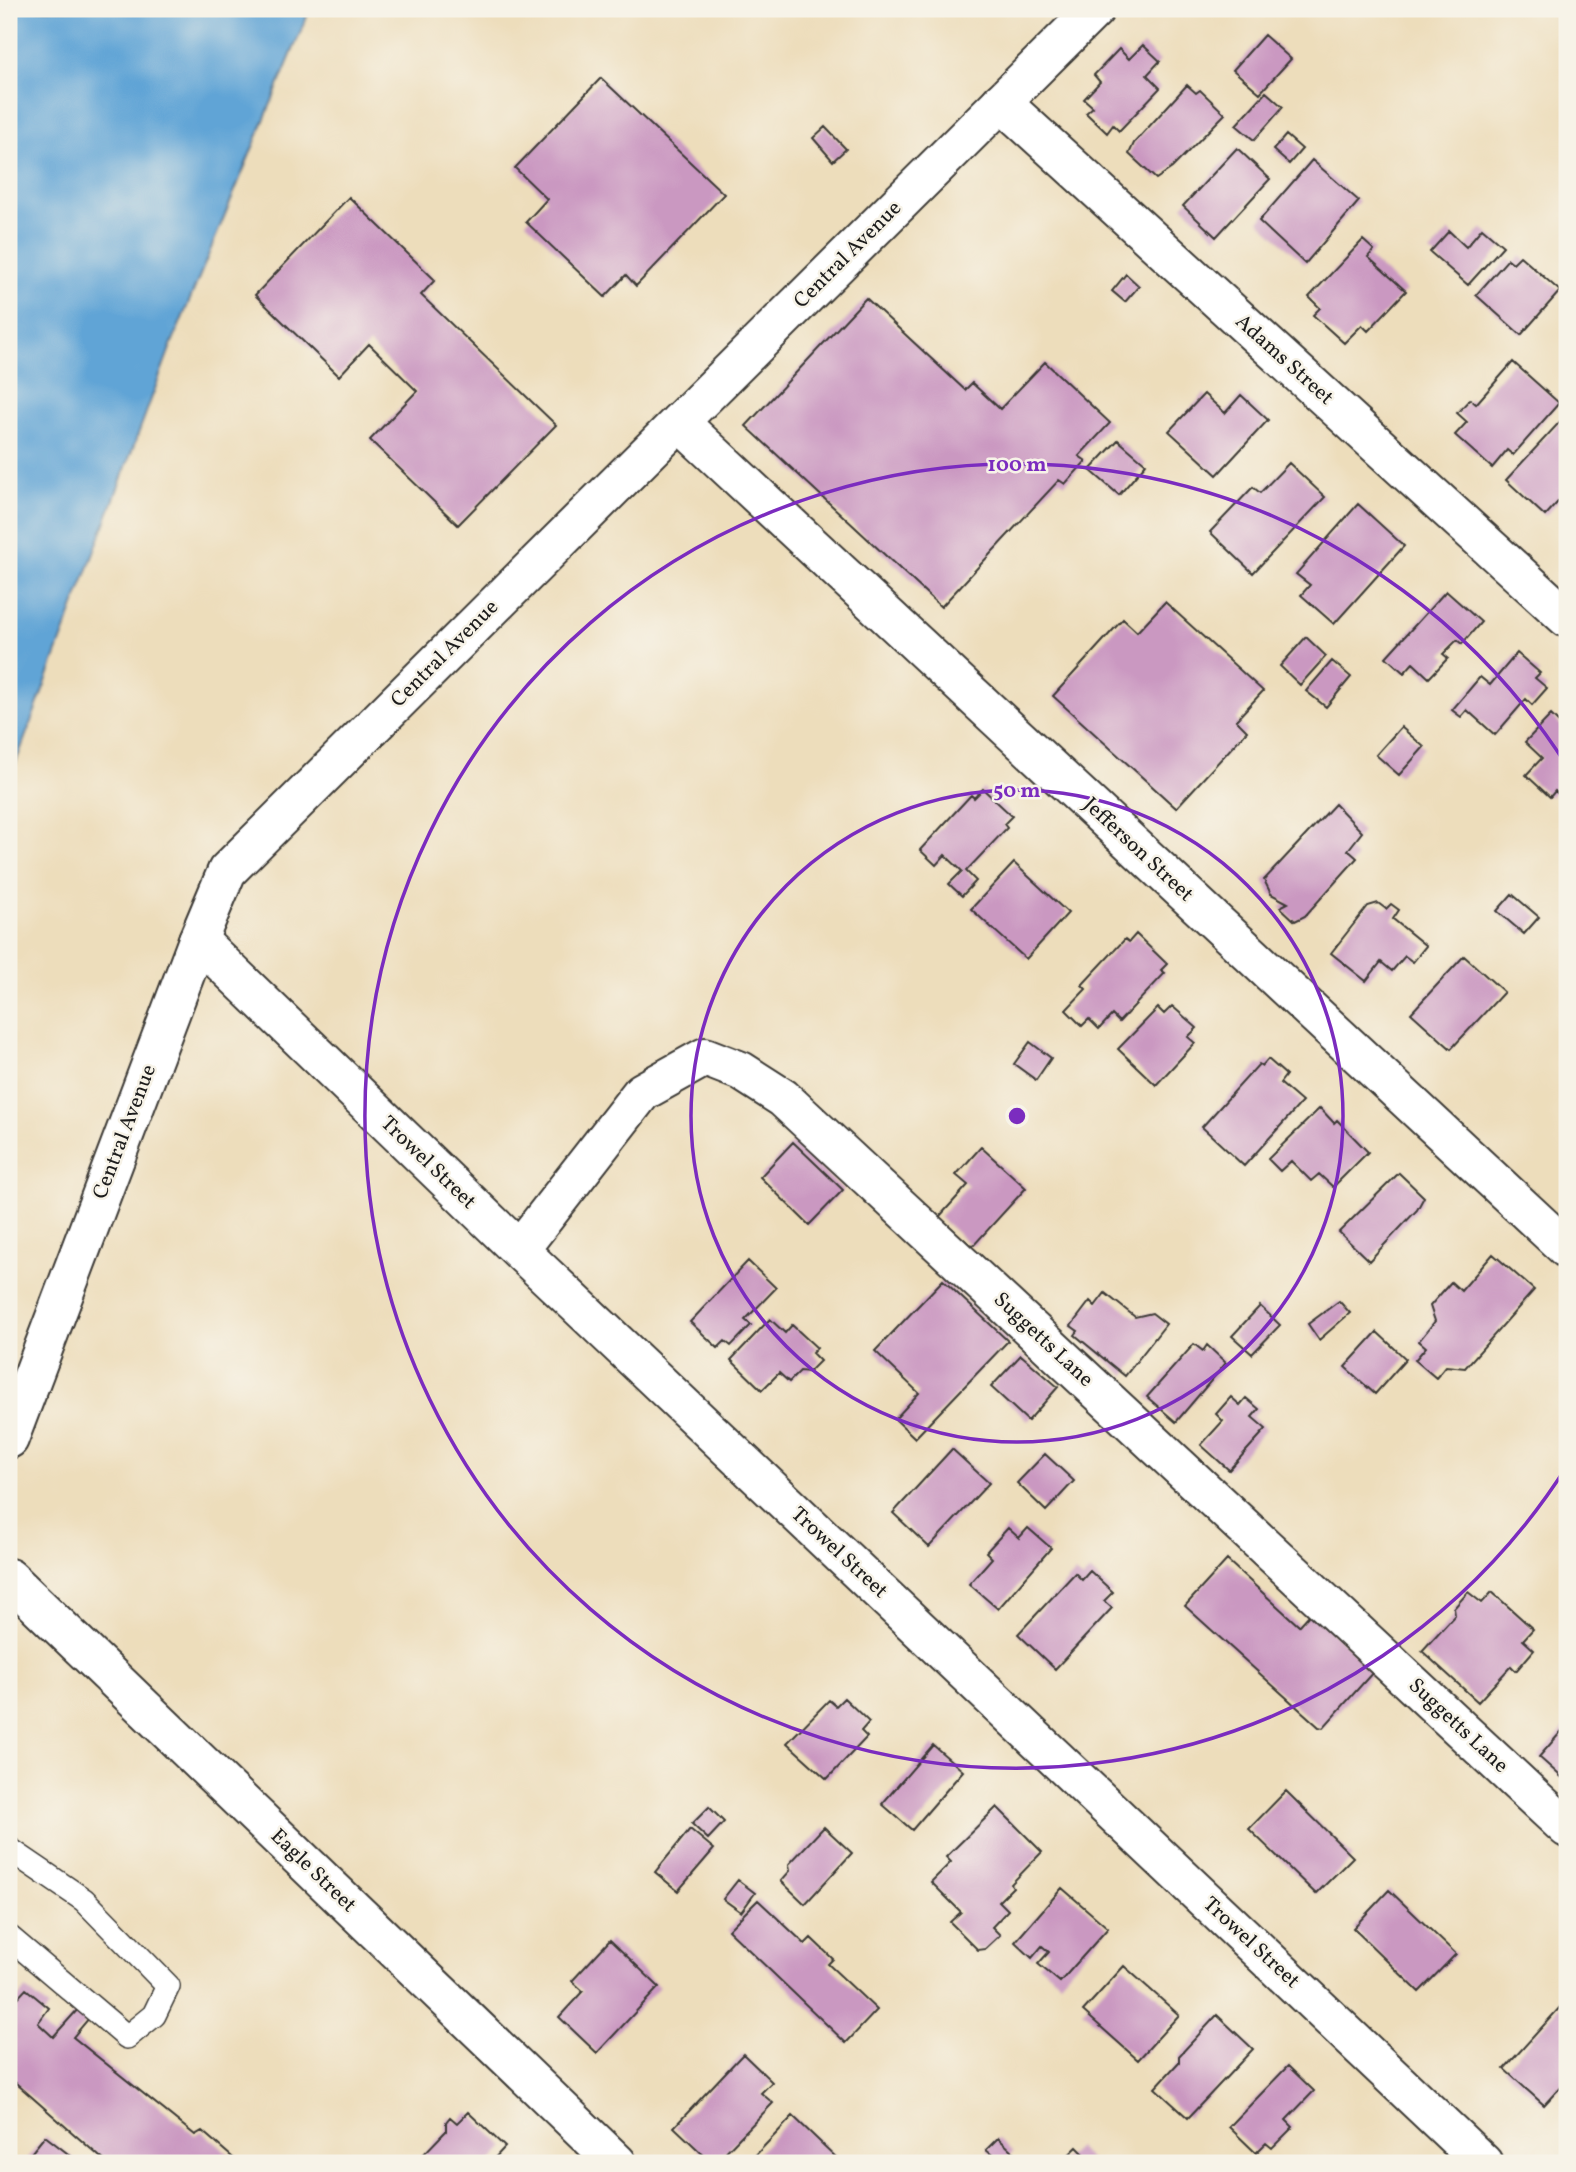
<svg xmlns="http://www.w3.org/2000/svg" width="1576" height="2172" viewBox="0 0 1576 2172" font-family="Vollkorn,serif">
<rect width="100%" height="100%" fill="#f7f3e8"/>
<filter id="ink" filterUnits="userSpaceOnUse"><feTurbulence type="fractalNoise" baseFrequency=".0143" numOctaves="2"/><feDisplacementMap in="SourceGraphic" scale="14" xChannelSelector="R" yChannelSelector="G"/><feConvolveMatrix kernelMatrix="1 2 1 2 8 2 1 2 1" color-interpolation-filters="sRGB"/></filter>
<filter id="wash" filterUnits="userSpaceOnUse"><feTurbulence type="fractalNoise" baseFrequency=".00686" numOctaves="4" result="noise"/><feDisplacementMap in="SourceGraphic" scale="28" xChannelSelector="R" yChannelSelector="G"/><feGaussianBlur stdDeviation="1.57" result="paint"/><feColorMatrix in="noise" values="0 0 0 0 0 0 0 0 0 0 0 0 0 0 0 0 0 1.4 0 .05"/><feComposite in="paint" operator="in"/></filter>
<g filter="url(#wash)">
<rect width="100%" height="100%" fill="#edddbb"/>
<!-- water -->
<path fill="#61a4d6" stroke="#3e6079" stroke-width="2" d="M 9,9 L 310,9 L 172,343 L 9,781 Z"/>
<g id="blocks">
<!-- building -->
<path fill="#ca98c1" d="M 1264,35 L 1291,59 L 1260,93 L 1233,70 Z
M 1143,45 L 1160,61 L 1147,75 L 1160,88 L 1119,131 L 1113,125 L 1107,133 L 1086,113 L 1093,107 L 1084,99 L 1100,82 L 1094,75 L 1119,49 L 1129,59 Z
M 601,78 L 724,194 L 636,286 L 626,275 L 605,297 L 526,222 L 547,199 L 515,168 Z
M 1187,85 L 1196,93 L 1200,90 L 1225,114 L 1172,168 L 1156,179 L 1129,154 L 1134,143 Z
M 1266,92 L 1283,107 L 1254,140 L 1236,125 Z
M 825,127 L 846,149 L 833,161 L 813,138 Z
M 1286,135 L 1302,149 L 1289,164 L 1273,150 Z
M 1237,148 L 1270,179 L 1216,237 L 1183,206 Z
M 1312,160 L 1359,201 L 1305,264 L 1259,221 Z
M 349,197 L 435,280 L 421,295 L 556,425 L 458,525 L 370,440 L 417,391 L 369,344 L 339,376 L 255,295 Z
M 1482,228 L 1503,246 L 1468,285 L 1430,252 L 1449,231 L 1466,247 Z
M 1363,240 L 1374,250 L 1368,257 L 1406,291 L 1368,331 L 1362,325 L 1344,343 L 1313,315 L 1320,308 L 1309,297 Z
M 1520,256 L 1560,291 L 1521,335 L 1476,295 L 1508,259 L 1513,263 Z
M 1126,274 L 1139,286 L 1125,302 L 1112,291 Z
M 866,298 L 965,390 L 972,383 L 1000,409 L 1045,362 L 1110,423 L 1079,456 L 1086,461 L 1065,484 L 1059,480 L 941,607 L 746,426 Z
M 1513,362 L 1559,403 L 1513,455 L 1507,450 L 1492,468 L 1455,435 L 1467,422 L 1457,413 L 1470,399 L 1476,404 Z
M 1204,394 L 1225,413 L 1241,395 L 1268,420 L 1217,475 L 1169,431 Z
M 1567,414 L 1567,492 L 1545,516 L 1506,480 Z
M 1118,440 L 1146,464 L 1119,495 L 1090,470 Z
M 1289,463 L 1325,497 L 1253,573 L 1210,532 L 1253,487 L 1260,493 Z
M 1358,504 L 1404,546 L 1334,624 L 1301,595 L 1310,585 L 1296,574 Z
M 1446,591 L 1481,622 L 1462,644 L 1457,640 L 1443,654 L 1448,658 L 1429,678 L 1413,663 L 1404,673 L 1386,657 Z
M 1165,602 L 1263,691 L 1236,720 L 1247,731 L 1176,808 L 1053,696 L 1123,619 L 1137,632 Z
M 1306,637 L 1326,656 L 1300,685 L 1280,666 Z
M 1517,653 L 1540,673 L 1535,678 L 1547,688 L 1532,705 L 1526,699 L 1495,735 L 1467,710 L 1461,717 L 1452,710 L 1480,677 L 1490,685 Z
M 1332,661 L 1351,677 L 1326,707 L 1306,691 Z
M 1551,715 L 1567,731 L 1567,802 L 1555,791 L 1550,797 L 1526,775 L 1542,758 L 1525,742 Z
M 1401,727 L 1424,747 L 1399,775 L 1376,755 Z
M 983,789 L 1012,816 L 1004,824 L 1007,828 L 966,871 L 976,881 L 962,896 L 949,884 L 962,871 L 945,855 L 936,865 L 920,850 L 971,795 L 974,798 Z
M 1335,804 L 1362,832 L 1348,850 L 1357,858 L 1305,916 L 1295,921 L 1280,907 L 1288,903 L 1271,894 L 1264,880 Z
M 1014,863 L 1068,913 L 1026,959 L 971,909 Z
M 1512,894 L 1539,917 L 1524,934 L 1497,911 Z
M 1378,903 L 1386,909 L 1391,904 L 1399,910 L 1393,919 L 1426,946 L 1413,962 L 1405,956 L 1392,971 L 1381,962 L 1366,981 L 1331,953 L 1368,906 Z
M 1136,934 L 1167,964 L 1161,970 L 1165,973 L 1119,1022 L 1112,1015 L 1099,1029 L 1089,1019 L 1082,1026 L 1066,1010 L 1086,989 L 1082,985 L 1125,939 L 1129,942 Z
M 1464,956 L 1504,992 L 1451,1049 L 1411,1013 Z
M 1172,1006 L 1197,1028 L 1188,1037 L 1195,1043 L 1156,1085 L 1118,1049 L 1158,1008 L 1164,1014 Z
M 1030,1042 L 1051,1058 L 1036,1080 L 1014,1064 Z
M 1268,1059 L 1286,1075 L 1280,1083 L 1302,1102 L 1244,1166 L 1202,1127 L 1259,1064 L 1262,1066 Z
M 1320,1108 L 1334,1123 L 1337,1120 L 1368,1152 L 1333,1187 L 1319,1174 L 1311,1181 L 1291,1161 L 1280,1171 L 1268,1159 Z
M 793,1142 L 843,1190 L 809,1225 L 760,1177 Z
M 981,1147 L 1026,1188 L 974,1245 L 969,1244 L 939,1217 L 968,1185 L 956,1175 Z
M 1399,1173 L 1424,1197 L 1417,1210 L 1369,1261 L 1339,1232 Z
M 1493,1254 L 1534,1290 L 1465,1368 L 1446,1366 L 1436,1378 L 1415,1360 L 1426,1347 L 1419,1341 L 1435,1321 L 1430,1306 L 1451,1282 L 1461,1291 Z
M 748,1261 L 776,1288 L 745,1320 L 751,1325 L 731,1346 L 725,1341 L 718,1348 L 690,1322 Z
M 943,1280 L 1008,1341 L 915,1438 L 895,1419 L 919,1393 L 875,1351 Z
M 1105,1293 L 1135,1317 L 1152,1313 L 1166,1324 L 1125,1376 L 1075,1335 L 1078,1331 L 1071,1326 L 1090,1301 L 1095,1306 Z
M 1339,1301 L 1350,1313 L 1319,1340 L 1308,1324 Z
M 1260,1306 L 1280,1325 L 1252,1354 L 1232,1336 Z
M 770,1319 L 785,1333 L 792,1325 L 817,1348 L 812,1353 L 820,1361 L 809,1372 L 800,1371 L 789,1382 L 779,1373 L 762,1390 L 731,1360 Z
M 1377,1332 L 1406,1359 L 1375,1394 L 1345,1367 Z
M 1194,1344 L 1203,1351 L 1207,1345 L 1226,1363 L 1176,1422 L 1147,1397 Z
M 1021,1355 L 1058,1387 L 1028,1421 L 991,1387 Z
M 1231,1397 L 1240,1405 L 1246,1398 L 1259,1409 L 1252,1417 L 1266,1429 L 1229,1470 L 1201,1445 L 1223,1421 L 1216,1414 Z
M 952,1449 L 989,1483 L 929,1547 L 893,1513 Z
M 1045,1454 L 1074,1481 L 1046,1511 L 1017,1483 Z
M 1008,1528 L 1019,1538 L 1028,1528 L 1051,1548 L 998,1609 L 969,1584 L 992,1558 L 986,1552 Z
M 1227,1560 L 1299,1626 L 1311,1613 L 1374,1671 L 1323,1728 L 1319,1727 L 1185,1606 Z
M 1090,1571 L 1113,1592 L 1104,1601 L 1112,1608 L 1055,1669 L 1018,1634 L 1075,1573 L 1082,1580 Z
M 1468,1592 L 1482,1603 L 1492,1592 L 1533,1629 L 1523,1640 L 1534,1650 L 1516,1671 L 1511,1666 L 1478,1702 L 1422,1651 L 1455,1615 L 1454,1608 Z
M 844,1698 L 869,1722 L 861,1731 L 867,1737 L 827,1779 L 787,1743 L 829,1700 L 836,1706 Z
M 1567,1725 L 1567,1782 L 1539,1757 Z
M 933,1745 L 963,1771 L 912,1830 L 882,1804 Z
M 1286,1791 L 1353,1857 L 1316,1894 L 1249,1829 Z
M 709,1807 L 724,1822 L 708,1839 L 692,1824 Z
M 997,1807 L 1042,1852 L 1011,1884 L 1013,1887 L 999,1901 L 1008,1910 L 992,1927 L 1000,1935 L 985,1949 L 978,1950 L 950,1922 L 961,1912 L 931,1882 L 951,1862 L 946,1857 Z
M 824,1827 L 852,1853 L 805,1904 L 781,1881 L 790,1871 L 789,1864 Z
M 690,1829 L 714,1849 L 678,1891 L 655,1872 Z
M 738,1880 L 755,1893 L 741,1912 L 723,1899 Z
M 1062,1888 L 1108,1928 L 1060,1982 L 1038,1964 L 1049,1952 L 1042,1946 L 1032,1958 L 1015,1942 Z
M 1389,1890 L 1456,1954 L 1419,1992 L 1353,1928 Z
M 758,1900 L 805,1944 L 811,1938 L 833,1959 L 828,1964 L 877,2010 L 846,2043 L 728,1930 Z
M 610,1940 L 659,1987 L 597,2053 L 559,2017 L 583,1991 L 572,1981 Z
M 1124,1966 L 1179,2015 L 1138,2060 L 1083,2011 Z
M 26,1989 L 49,2008 L 38,2023 L 53,2037 L 79,2008 L 90,2017 L 73,2037 L 195,2135 L 202,2131 L 239,2163 L 107,2163 L 9,2077 L 9,1997 L 14,2002 Z
M 1562,2005 L 1567,2010 L 1567,2080 L 1544,2105 L 1504,2069 Z
M 1217,2015 L 1253,2049 L 1188,2118 L 1155,2088 L 1179,2062 L 1179,2056 Z
M 743,2054 L 772,2082 L 761,2093 L 773,2103 L 715,2163 L 712,2163 L 674,2127 Z
M 1288,2066 L 1314,2091 L 1286,2120 L 1293,2127 L 1272,2148 L 1266,2143 L 1256,2153 L 1229,2127 Z
M 468,2112 L 505,2147 L 490,2163 L 410,2163 L 408,2161 L 422,2156 L 446,2131 L 446,2122 L 450,2117 L 457,2123 Z
M 793,2116 L 842,2163 L 748,2163 Z
M 45,2136 L 80,2163 L 23,2163 Z
M 998,2138 L 1013,2152 L 1002,2163 L 986,2150 Z
M 1077,2147 L 1093,2163 L 1060,2163 Z"/>
</g>
</g>
<g filter="url(#ink)">
<use href="#blocks" fill-opacity="0" stroke="#3b3934" stroke-width="2"/>
<g fill="none" stroke-linecap="round" stroke-linejoin="round">
<!-- lane casing -->
<g stroke="#3b3934" stroke-width="26">
<path id="lane" d="M 9,1849 L 84,1900 L 168,1986 L 154,2015 L 127,2037 L 9,1937"/>
</g>
<!-- street casing -->
<g stroke="#3b3934" stroke-width="42">
<path id="street" d="M 1001,102 L 1567,618
M 679,422 L 1567,1249
M 198,940 L 519,1250 L 1483,2163
M 519,1250 L 642,1092 L 705,1057 L 741,1071 L 783,1098 L 1567,1828
M 9,1578 L 617,2163"/>
</g>
<!-- secondary casing -->
<g stroke="#3b3934" stroke-width="42">
<path id="secondary" d="M 9,1439 L 198,940 L 227,871 L 1095,9"/>
</g>
<!-- lane -->
<use href="#lane" stroke="#fff" stroke-width="23"/>
<!-- street -->
<use href="#street" stroke="#fff" stroke-width="38"/>
<!-- secondary -->
<use href="#secondary" stroke="#fff" stroke-width="38"/>
</g>
</g>
<!-- distance rings -->
<g fill="none" stroke="#7b2cbf" stroke-width="3.5">
<circle cx="1017" cy="1116" r="326"/>
<path d="M1567 1466A652 652 0 1 1 1567 766"/>
</g>
<g text-anchor="middle" dominant-baseline="central" stroke-width="5" stroke-linejoin="round" paint-order="stroke">
<!-- street labels -->
<g font-size="21" fill="#1c1c1c" stroke="#f7f3e8">
<text transform="translate(848 255) rotate(-45)">Central Avenue</text>
<text transform="translate(1284 360) rotate(42)">Adams Street</text>
<text transform="translate(445 654) rotate(-45)">Central Avenue</text>
<text transform="translate(1138 850) rotate(43)">Jefferson Street</text>
<text transform="translate(125 1132) rotate(-69)">Central Avenue</text>
<text transform="translate(428 1163) rotate(44)">Trowel Street</text>
<text transform="translate(1043 1340) rotate(43)">Suggetts Lane</text>
<text transform="translate(839 1553) rotate(43)">Trowel Street</text>
<text transform="translate(1458 1726) rotate(43)">Suggetts Lane</text>
<text transform="translate(313 1871) rotate(44)">Eagle Street</text>
<text transform="translate(1251 1943) rotate(43)">Trowel Street</text>
</g>
</g>
<circle cx="1017" cy="1116" r="10" fill="#7b2cbf" stroke="#f7f3e8" stroke-width="3.5"/>
<g font-size="21" text-anchor="middle" font-weight="bold" fill="#7b2cbf" stroke="#f7f3e8" stroke-width="5" stroke-linejoin="round" paint-order="stroke">
<text x="1017" y="471">100 m</text>
<text x="1017" y="797">50 m</text>
</g>
<!-- margin -->
<rect width="1576" height="2172" fill="none" stroke="#f7f3e8" stroke-width="35"/>
</svg>
